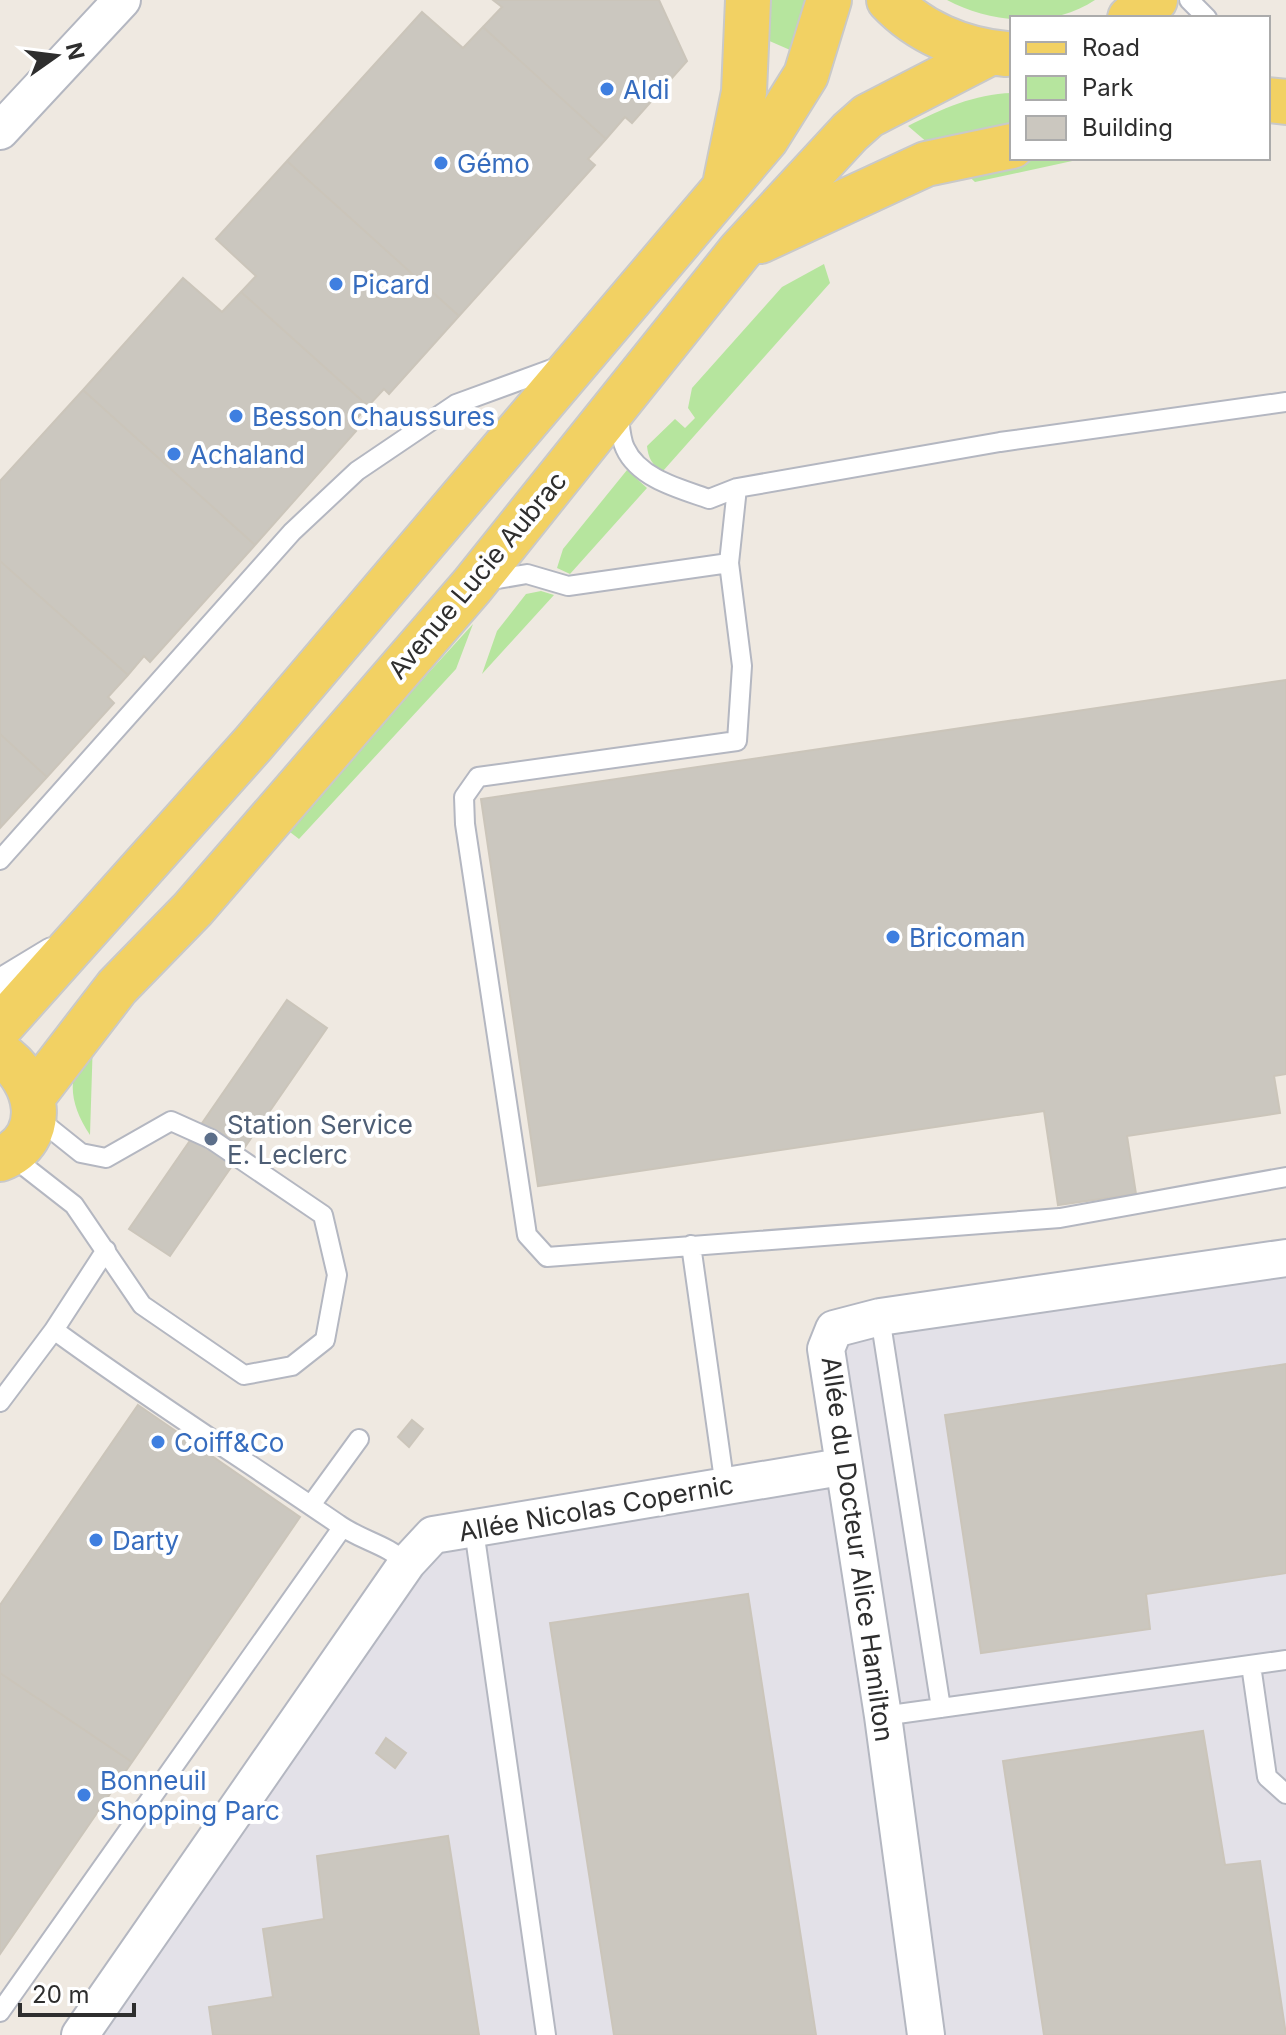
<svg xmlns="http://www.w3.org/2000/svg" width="1286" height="2035" viewBox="0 0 1286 2035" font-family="Inter,sans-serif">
<rect width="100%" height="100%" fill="#efe9e1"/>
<!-- industrial -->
<path fill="#e3e1e8" d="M 1286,1268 L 1286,2035 L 75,2035 L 428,1532 L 834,1461 L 817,1336 Z"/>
<!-- green -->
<path fill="#b6e59e" d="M 757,0 L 810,0 L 797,53 L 756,35 Z
M 947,0 L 1095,0 C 1052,29 990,23 947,0 Z
M 1012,93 L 1012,133 L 935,149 L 908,126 C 942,109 974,94 1012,93 Z
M 1013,158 L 1086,158 L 975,182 L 961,169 Z
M 824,264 L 830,283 L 663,471 C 652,466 648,457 647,446 L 675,419 L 685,428 L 695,418 L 688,408 L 692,388 L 782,287 Z
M 627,470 L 647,488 L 570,574 L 557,568 L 563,549 Z
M 541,591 L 554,595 L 482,674 L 497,631 L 526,594 Z
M 473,624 L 456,669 L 299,839 L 286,829 Z
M 93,1039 L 90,1135 C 67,1100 66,1072 93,1039 Z"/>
<!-- building -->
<path fill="#cbc7bf" stroke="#cbc5ba" stroke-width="2" d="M 493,0 L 659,0 L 687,61 L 632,123 L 625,117 L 606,139 L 483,27 L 502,7 Z
M 422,12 L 463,48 L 483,27 L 606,139 L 588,159 L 595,165 L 459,316 L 287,161 Z
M 287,161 L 459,316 L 389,394 L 384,389 L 368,406 L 241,292 L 256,276 L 216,239 Z
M 183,278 L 222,312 L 241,292 L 368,406 L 350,426 L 356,431 L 255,545 L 83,390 Z
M 83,390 L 255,545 L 150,662 L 144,656 L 128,675 L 0,561 L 0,481 Z
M 0,561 L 128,675 L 108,697 L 114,703 L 47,777 L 0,734 Z
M 1286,680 L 1286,1074 L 1274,1076 L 1280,1113 L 1127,1136 L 1136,1194 L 1058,1205 L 1044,1111 L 538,1186 L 481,799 Z
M 0,734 L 47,777 L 0,828 Z
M 287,1000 L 327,1028 L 170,1256 L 129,1229 Z
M 1286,1364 L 1286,1573 L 1146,1594 L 1150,1629 L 981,1653 L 945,1415 Z
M 138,1405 L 300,1517 L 132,1762 L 0,1673 L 0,1605 Z
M 412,1420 L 423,1429 L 409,1447 L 398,1437 Z
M 748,1594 L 816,2035 L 614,2035 L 550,1623 Z
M 0,1673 L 132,1762 L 0,1954 Z
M 1203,1731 L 1225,1865 L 1260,1861 L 1286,2035 L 1044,2035 L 1003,1761 Z
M 386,1738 L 406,1753 L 395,1768 L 376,1753 Z
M 448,1836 L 479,2035 L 213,2035 L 209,2007 L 273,1997 L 263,1929 L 324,1919 L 317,1856 Z"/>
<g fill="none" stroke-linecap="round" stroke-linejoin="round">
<!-- lane casing -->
<g stroke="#b4b7c1" stroke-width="22">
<path id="lane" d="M 1189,0 L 1207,18
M 618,410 C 620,422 620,438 625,448 C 639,479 681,489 709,499 L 737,488 L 1000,442 L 1286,402
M 737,488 L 729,563 L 742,666 L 737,741 L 478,777 L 464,797 L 465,824 L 527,1235 L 547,1257 L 1060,1218 L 1286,1177
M 486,581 L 527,574 L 568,586 L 729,563
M 0,860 L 292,532 L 357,471 L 456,404 L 560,366
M 10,1155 L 74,1205 L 142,1305 L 244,1375 L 292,1366 L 325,1340 L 337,1275 L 323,1215 L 211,1139 L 171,1121 L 106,1158 L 81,1153 L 36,1117
M 691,1245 L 725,1487
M 880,1317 L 941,1708
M 54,1330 L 106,1250
M 0,1402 L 54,1330 C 147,1398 243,1459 338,1524 C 360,1540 386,1544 407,1563
M 311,1505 L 359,1439
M 474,1530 L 546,2035
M 1251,1665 L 1267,1777 L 1286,1794
M 883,1716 L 1286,1660
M 0,2012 L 342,1528"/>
</g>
<!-- street casing -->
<g stroke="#b4b7c1" stroke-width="40">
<path id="street" d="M 0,131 L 122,0
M 0,988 L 53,956
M 80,2035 L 407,1563 L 433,1535 L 841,1467
M 926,2035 L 883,1716 L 826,1349 L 834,1329 L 880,1317 L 1286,1258"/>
</g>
<!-- primary casing -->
<g stroke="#c9c9c9" stroke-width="48">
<path id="primary" d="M 889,0 C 919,32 962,50 1006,54
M 1130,18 L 1155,0
M 1268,100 L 1286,102
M 726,180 L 744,92 L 748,0
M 760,241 L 926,164 L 1012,146
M 0,1027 L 253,744 L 766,139 L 806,75 L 829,0
M 0,1054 C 39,1079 51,1139 0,1159
M 34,1095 L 117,987 L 193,909 L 472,586 L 740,251 L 850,132 L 868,116 L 990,53"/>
</g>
<!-- lane -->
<use href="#lane" stroke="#fff" stroke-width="18"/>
<!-- street -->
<use href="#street" stroke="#fff" stroke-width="36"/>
<!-- primary -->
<use href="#primary" stroke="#f2d163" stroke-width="44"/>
</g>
<!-- markers -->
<g fill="#3f7fe0" stroke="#fff" stroke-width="3">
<circle cx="607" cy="89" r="8"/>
<circle cx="441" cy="163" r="8"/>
<circle cx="336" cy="284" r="8"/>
<circle cx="236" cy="416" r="8"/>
<circle cx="174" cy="454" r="8"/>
<circle cx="893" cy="937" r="8"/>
<circle cx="158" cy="1442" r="8"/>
<circle cx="96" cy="1540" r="8"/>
<circle cx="84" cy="1795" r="8"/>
</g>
<circle fill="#5c6f8a" stroke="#fff" stroke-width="3" cx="211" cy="1139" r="8"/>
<g text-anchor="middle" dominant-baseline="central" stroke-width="8" stroke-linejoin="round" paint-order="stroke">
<!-- shop labels -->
<g font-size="26" fill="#366cbe" stroke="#fff" text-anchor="start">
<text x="623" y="89">Aldi</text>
<text x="457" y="163">Gémo</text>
<text x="352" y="284">Picard</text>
<text x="252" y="416">Besson Chaussures</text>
<text x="190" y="454">Achaland</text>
<text x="909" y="937">Bricoman</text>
<text x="174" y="1442">Coiff&amp;Co</text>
<text x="112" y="1540">Darty</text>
<text x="100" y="1780">Bonneuil<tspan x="100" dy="30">Shopping Parc</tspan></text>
</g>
<!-- street labels -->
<g font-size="26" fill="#2e2e2e" stroke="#fff">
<text transform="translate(477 575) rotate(-50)">Avenue Lucie Aubrac</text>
<text transform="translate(596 1508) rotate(-10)">Allée Nicolas Copernic</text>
<text transform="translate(858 1549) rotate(82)">Allée du Docteur Alice Hamilton</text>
</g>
<!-- service labels -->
<g font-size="26" fill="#4e5e75" stroke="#fff" text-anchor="start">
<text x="227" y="1124">Station Service<tspan x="227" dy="30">E. Leclerc</tspan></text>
</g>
</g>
<!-- legend -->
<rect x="1010" y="16" width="260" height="144" fill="#ffffff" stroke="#ababab" stroke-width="2"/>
<rect x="1026" y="42" width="40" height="12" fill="#f2d163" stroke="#ababab" stroke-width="2"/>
<text x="1082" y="56" font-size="24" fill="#2e2e2e">Road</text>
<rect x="1026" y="76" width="40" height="24" fill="#b6e59e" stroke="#ababab" stroke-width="2"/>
<text x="1082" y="96" font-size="24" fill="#2e2e2e">Park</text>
<rect x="1026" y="116" width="40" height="24" fill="#cbc7bf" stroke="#ababab" stroke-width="2"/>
<text x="1082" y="136" font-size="24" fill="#2e2e2e">Building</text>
<!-- north arrow -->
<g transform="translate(56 56) rotate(76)" stroke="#ffffff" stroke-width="6" paint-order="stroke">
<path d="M0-6L14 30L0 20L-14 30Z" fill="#2e2e2e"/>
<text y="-12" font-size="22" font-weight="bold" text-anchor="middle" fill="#2e2e2e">N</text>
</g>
<!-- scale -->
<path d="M20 2003v12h114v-12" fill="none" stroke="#2e2e2e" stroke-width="4"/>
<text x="32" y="2003" font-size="24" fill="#2e2e2e" stroke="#ffffff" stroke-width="6" paint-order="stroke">20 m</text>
</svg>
